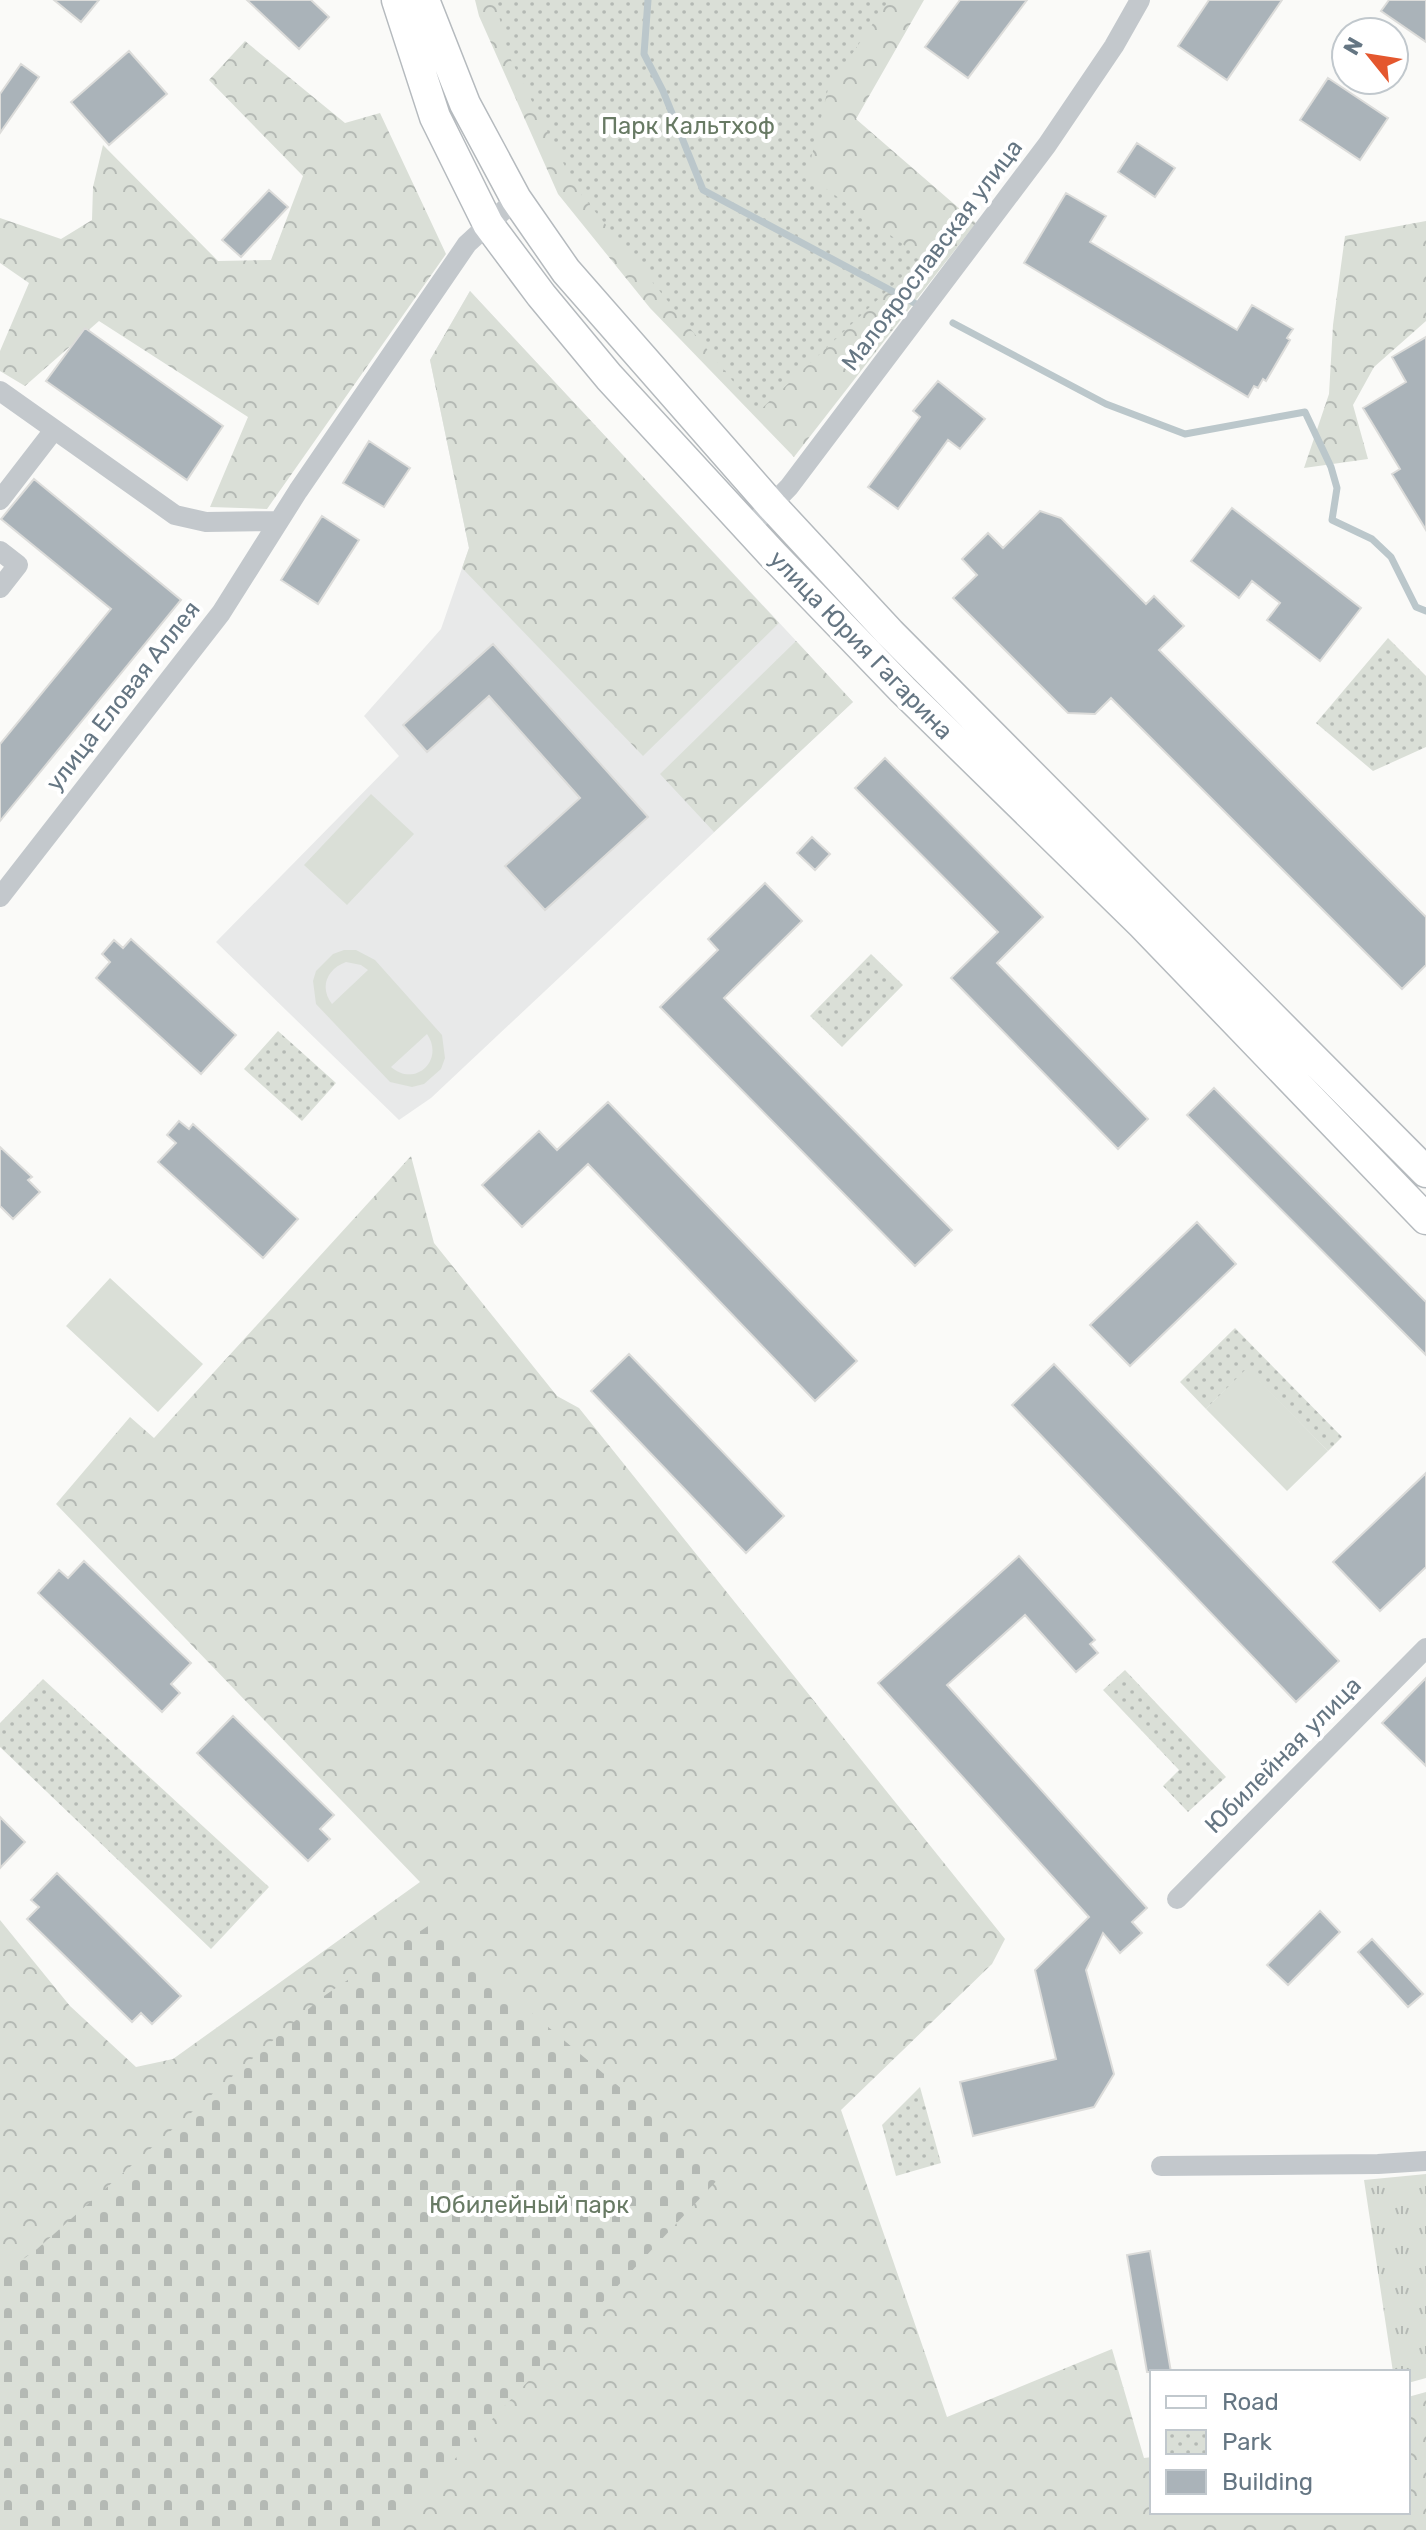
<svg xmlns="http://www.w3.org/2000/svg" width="1426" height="2530" viewBox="0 0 1426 2530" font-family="Rubik,sans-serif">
<defs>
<pattern id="grass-tufts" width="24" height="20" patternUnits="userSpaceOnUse" patternTransform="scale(2)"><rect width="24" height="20" fill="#dadfd7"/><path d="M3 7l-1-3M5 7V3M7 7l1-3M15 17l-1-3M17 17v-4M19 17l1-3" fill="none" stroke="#b4b9b4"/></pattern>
<pattern id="forest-crowns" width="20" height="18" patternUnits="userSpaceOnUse" patternTransform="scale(2)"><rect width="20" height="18" fill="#dadfd7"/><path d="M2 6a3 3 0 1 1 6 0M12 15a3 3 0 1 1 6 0" fill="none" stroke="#b4b9b4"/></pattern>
<pattern id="cemetery-stones" width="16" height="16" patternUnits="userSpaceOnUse" patternTransform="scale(2)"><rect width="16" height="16" fill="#dadfd7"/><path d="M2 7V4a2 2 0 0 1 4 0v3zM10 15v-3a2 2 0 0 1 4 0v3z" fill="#b4b9b4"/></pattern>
<pattern id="park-dots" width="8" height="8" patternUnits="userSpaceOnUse" patternTransform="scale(2)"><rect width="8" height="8" fill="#dadfd7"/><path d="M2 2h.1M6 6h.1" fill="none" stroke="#b4b9b4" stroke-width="1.8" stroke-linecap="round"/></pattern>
</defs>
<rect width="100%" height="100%" fill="#fafaf8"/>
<!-- built -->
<path fill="#e8e9e9" d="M 470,291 L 853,702 L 431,1098 L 399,1120 L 216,942 L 399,756 L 364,716 L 441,629 L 469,548 L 430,360 Z"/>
<!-- grass -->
<path fill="url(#grass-tufts)" d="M 1426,2174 L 1426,2378 L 1408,2383 L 1408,2372 L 1393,2372 L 1364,2180 Z"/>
<!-- forest -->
<path fill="url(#forest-crowns)" d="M 475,0 L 924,0 L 856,119 L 976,223 L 794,457 L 650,308 L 558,194 L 479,16 Z
M 245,41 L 345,123 L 380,113 L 446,254 L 267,509 L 210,507 L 248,417 L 99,321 L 25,386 L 0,371 L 0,351 L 29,283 L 0,263 L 0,218 L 61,239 L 92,220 L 93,187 L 103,145 L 218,261 L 271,260 L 303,176 L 209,80 Z
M 1426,221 L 1426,321 L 1374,367 L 1353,405 L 1368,459 L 1304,468 L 1329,394 L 1333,325 L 1345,236 Z
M 470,291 L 779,623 L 643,756 L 462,568 L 469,548 L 430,360 Z
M 796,641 L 853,702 L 714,832 L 660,774 Z
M 411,1156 L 434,1243 L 557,1396 L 579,1408 L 1005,1939 L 992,1964 L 841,2110 L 947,2417 L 1112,2349 L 1144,2458 L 1152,2457 L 1152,2512 L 1408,2512 L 1408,2397 L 1426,2392 L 1426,2530 L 0,2530 L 0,1920 L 70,2006 L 136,2067 L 173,2059 L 420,1882 L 56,1504 L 130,1417 L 154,1438 Z"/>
<!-- cemetery -->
<path fill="url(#cemetery-stones)" d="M 428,1926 L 723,2174 L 388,2530 L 0,2530 L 0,2276 L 37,2249 L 321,1998 Z"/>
<!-- park -->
<path fill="url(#park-dots)" d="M 495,0 L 889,0 L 828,89 L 807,175 L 922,258 L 758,412 L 576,188 L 509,56 Z
M 1388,638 L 1426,676 L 1426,747 L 1373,771 L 1316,723 Z
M 871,954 L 903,985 L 842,1047 L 810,1016 Z
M 278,1031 L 336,1083 L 302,1121 L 244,1069 Z
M 1235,1328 L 1342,1437 L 1328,1451 L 1247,1369 L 1206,1409 L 1180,1382 Z
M 1125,1670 L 1226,1777 L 1188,1812 L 1163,1786 L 1179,1770 L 1103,1690 Z
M 43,1679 L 269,1887 L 211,1949 L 0,1747 L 0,1723 Z
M 920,2087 L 941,2163 L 896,2176 L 882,2125 Z"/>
<!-- garden -->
<path fill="#dadfd7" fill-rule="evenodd" d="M 371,794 L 414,834 L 347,905 L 304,865 Z
M 344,950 L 356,950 L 375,960 L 442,1035 L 445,1058 L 441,1069 L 424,1084 L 412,1087 L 390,1082 L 316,1004 L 313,981 L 316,971 L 333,954 ZM 346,962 L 361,965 L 368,970 L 332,1004 C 319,987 327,969 346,962 ZM 427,1034 C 445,1060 415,1088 391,1067 Z
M 110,1278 L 203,1364 L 158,1412 L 66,1326 Z
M 1247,1368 L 1328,1451 L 1287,1491 L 1206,1409 Z"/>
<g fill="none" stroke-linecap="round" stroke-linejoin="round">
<!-- stream -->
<path stroke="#bbc7cb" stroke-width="7" d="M 648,0 L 644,54 L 663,91 L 703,190 L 920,306
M 953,323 L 1106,404 L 1185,434 L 1305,412 L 1331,467 L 1337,488 L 1332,520 L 1372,539 L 1391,557 L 1416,607 L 1426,611"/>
</g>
<!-- building -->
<path fill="#aab3b9" stroke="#dcdcda" stroke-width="2" d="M 54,0 L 99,0 L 81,22 Z
M 247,0 L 311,0 L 329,17 L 299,49 Z
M 960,0 L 1027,0 L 968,78 L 925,47 Z
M 1209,0 L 1282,0 L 1227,80 L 1178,46 Z
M 1389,0 L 1426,0 L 1426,42 L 1381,11 Z
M 129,51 L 167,94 L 109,145 L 71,102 Z
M 21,64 L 39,77 L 0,133 L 0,94 Z
M 1328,78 L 1388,118 L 1360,160 L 1300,120 Z
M 1137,143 L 1175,168 L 1155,197 L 1118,172 Z
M 269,190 L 288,207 L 241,257 L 222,240 Z
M 1066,193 L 1106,216 L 1090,242 L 1237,330 L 1252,305 L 1293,329 L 1287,338 L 1290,340 L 1266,381 L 1263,379 L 1258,388 L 1254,386 L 1248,397 L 1024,263 Z
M 85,328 L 223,426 L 187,480 L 46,381 Z
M 1426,337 L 1426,530 L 1392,474 L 1400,469 L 1363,408 L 1406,382 L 1392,357 Z
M 938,381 L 985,419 L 960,449 L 948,440 L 898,509 L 868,487 L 920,417 L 913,411 Z
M 369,441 L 410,468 L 384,507 L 343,483 Z
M 34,479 L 181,600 L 0,821 L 0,744 L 111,609 L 1,519 Z
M 1232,508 L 1361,608 L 1320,661 L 1267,620 L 1280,603 L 1252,581 L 1239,598 L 1191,561 Z
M 1040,511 L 1061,518 L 1146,604 L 1154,596 L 1184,626 L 1159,650 L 1426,917 L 1426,965 L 1402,989 L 1111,698 L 1095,714 L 1068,713 L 953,598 L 977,575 L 962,559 L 988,533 L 1003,548 Z
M 322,516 L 359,540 L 318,604 L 281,580 Z
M 493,644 L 648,817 L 545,910 L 505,866 L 580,798 L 489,696 L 427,752 L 403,725 Z
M 885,758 L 1043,917 L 997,963 L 1148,1119 L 1118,1149 L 951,978 L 998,932 L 855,788 Z
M 812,837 L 830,854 L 815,870 L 797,853 Z
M 765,883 L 802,921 L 724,998 L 952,1230 L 915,1266 L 660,1007 L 718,950 L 708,939 Z
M 131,939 L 236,1035 L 201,1074 L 96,978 L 110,962 L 102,954 L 114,940 L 123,948 Z
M 1214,1088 L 1426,1302 L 1426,1355 L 1187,1115 Z
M 608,1102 L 857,1361 L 815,1401 L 588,1164 L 522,1227 L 482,1185 L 539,1131 L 557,1150 Z
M 179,1121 L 189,1129 L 193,1124 L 298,1219 L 263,1258 L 158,1162 L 176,1143 L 167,1135 Z
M 0,1147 L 32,1177 L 28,1180 L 40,1192 L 13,1219 L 0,1206 Z
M 1197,1222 L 1236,1264 L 1130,1366 L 1090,1325 Z
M 629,1354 L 784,1516 L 746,1553 L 591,1391 Z
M 1054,1364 L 1339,1661 L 1296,1702 L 1012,1405 Z
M 1426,1473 L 1426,1567 L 1380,1611 L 1333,1562 Z
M 1019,1556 L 1095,1640 L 1090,1644 L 1098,1653 L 1076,1672 L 1025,1615 L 947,1685 L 1147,1908 L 1132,1922 L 1142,1933 L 1120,1953 L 1103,1933 L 1086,1970 L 1114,2074 L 1094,2107 L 973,2136 L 960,2082 L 1056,2059 L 1035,1970 L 1089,1917 L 878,1683 Z
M 84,1561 L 191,1663 L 171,1684 L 180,1693 L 162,1712 L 38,1593 L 59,1570 L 68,1578 Z
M 1426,1678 L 1426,1766 L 1382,1723 Z
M 233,1716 L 334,1815 L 320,1829 L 330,1839 L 308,1861 L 197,1753 Z
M 0,1817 L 25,1842 L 0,1868 Z
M 57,1873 L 181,1996 L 152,2024 L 141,2013 L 132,2022 L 27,1919 L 39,1907 L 31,1900 Z
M 1320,1911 L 1340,1932 L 1288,1985 L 1267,1965 Z
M 1372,1939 L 1423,1994 L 1408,2007 L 1358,1952 Z
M 1150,2251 L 1171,2372 L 1147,2372 L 1127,2255 Z"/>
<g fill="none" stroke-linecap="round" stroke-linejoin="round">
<!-- primary casing -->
<g stroke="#b5babe" stroke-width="33">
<path id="primary" d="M 397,0 L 435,117 L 488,224 L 541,295 L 609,377 L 773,555 L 903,690 L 1143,925 L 1426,1219
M 424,0 L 465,104 L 516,199 L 566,271 L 772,506 L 890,633 L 1426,1172"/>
</g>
<!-- street -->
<path stroke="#c3c8cc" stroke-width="20" d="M 0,391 L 175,515 L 206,522 L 278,521
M 0,500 L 54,430
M 749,528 L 789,487 L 1047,145 L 1114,46 L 1140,0
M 0,551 L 18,565 L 0,588
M 0,897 L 221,613 L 298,491 L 467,244 L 516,199
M 1177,1899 L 1426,1648
M 1161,2166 L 1378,2164 L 1426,2161"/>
<!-- primary -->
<use href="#primary" stroke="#fff" stroke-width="30"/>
</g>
<g text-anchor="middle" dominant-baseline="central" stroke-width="8" stroke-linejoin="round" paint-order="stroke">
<!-- park labels -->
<g font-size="24" fill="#687a64" stroke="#fff">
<text x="688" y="126">Парк Кальтхоф</text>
<text x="529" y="2205">Юбилейный парк</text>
</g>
<!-- street labels -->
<g font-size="24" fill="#657683" stroke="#fff">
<text transform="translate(932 255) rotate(-53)">Малоярославская улица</text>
<text transform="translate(861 645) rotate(46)">улица Юрия Гагарина</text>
<text transform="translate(123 696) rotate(-52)">улица Еловая Аллея</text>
<text transform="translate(1283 1755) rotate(-45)">Юбилейная улица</text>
</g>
</g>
<!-- legend -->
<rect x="1150" y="2370" width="260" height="144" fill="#ffffff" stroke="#c1c8cd" stroke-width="2"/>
<rect x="1166" y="2396" width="40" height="12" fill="#ffffff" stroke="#c1c8cd" stroke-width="2"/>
<text x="1222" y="2410" font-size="24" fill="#657683">Road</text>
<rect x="1166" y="2430" width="40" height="24" fill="url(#park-dots)" stroke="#c1c8cd" stroke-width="2"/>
<text x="1222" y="2450" font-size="24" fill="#657683">Park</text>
<rect x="1166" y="2470" width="40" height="24" fill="#aab3b9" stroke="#c1c8cd" stroke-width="2"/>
<text x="1222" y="2490" font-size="24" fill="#657683">Building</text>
<!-- north arrow -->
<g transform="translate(1370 56) rotate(300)"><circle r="38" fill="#ffffff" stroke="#c1c8cd" stroke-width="2"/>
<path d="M0-6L14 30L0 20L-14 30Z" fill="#e4572e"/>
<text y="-12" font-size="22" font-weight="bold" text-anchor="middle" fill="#657683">N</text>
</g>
</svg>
